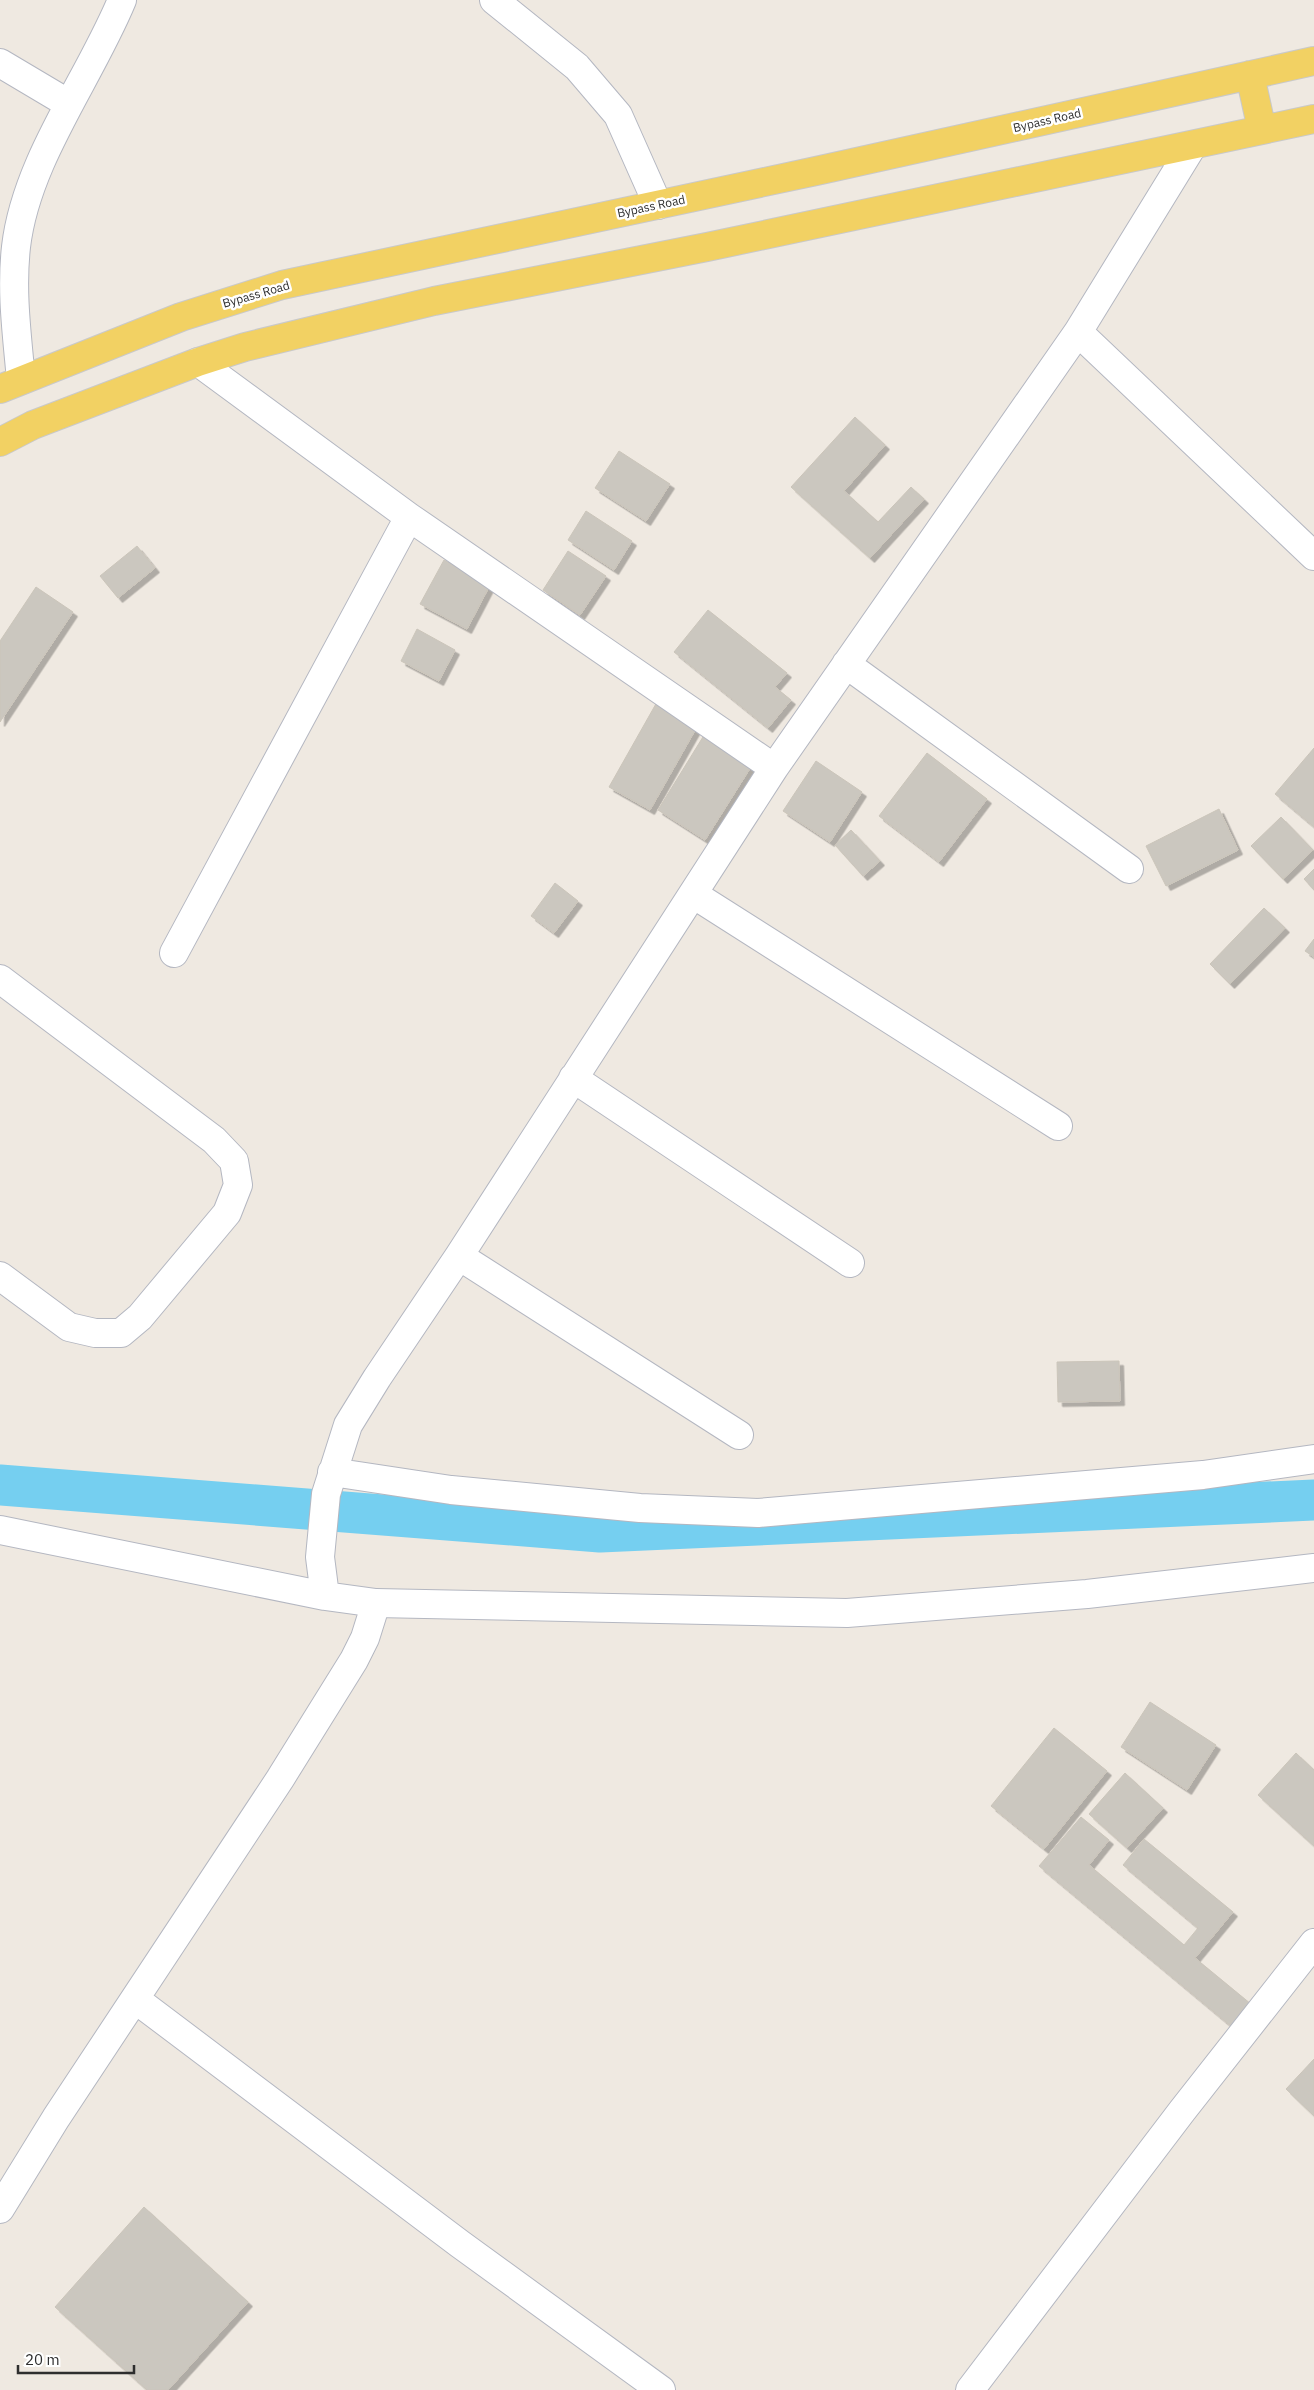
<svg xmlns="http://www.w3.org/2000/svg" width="1314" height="2390" viewBox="0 0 1314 2390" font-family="'IBM Plex Sans',sans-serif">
<defs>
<filter id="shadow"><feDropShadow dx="4.5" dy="4.5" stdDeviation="0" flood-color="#0004"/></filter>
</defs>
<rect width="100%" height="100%" fill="#efe9e1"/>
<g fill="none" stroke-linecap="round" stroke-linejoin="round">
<!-- canal -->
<path stroke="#75cff0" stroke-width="41" d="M 0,1485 L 600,1532 L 1314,1500"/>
</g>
<!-- building -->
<path fill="#cbc7bf" stroke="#cbc5ba" filter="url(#shadow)" d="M 855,417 L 885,445 L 844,491 L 878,522 L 911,487 L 924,499 L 870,558 L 791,487 Z
M 619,451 L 670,484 L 646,521 L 595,488 Z
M 586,511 L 632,541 L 614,570 L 568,540 Z
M 137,546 L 155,568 L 118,598 L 100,576 Z
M 568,551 L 606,576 L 580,615 L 543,590 Z
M 444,560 L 490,585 L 467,629 L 420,604 Z
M 36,587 L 73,612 L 0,722 L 0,641 Z
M 708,610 L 787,673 L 775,687 L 791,700 L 768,728 L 674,652 Z
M 417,629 L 455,650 L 439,681 L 401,661 Z
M 657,702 L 698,725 L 650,810 L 609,787 Z
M 706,732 L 754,762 L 705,840 L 658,810 Z
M 1314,748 L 1314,827 L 1275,794 Z
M 927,753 L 987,799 L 939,862 L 879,816 Z
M 816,761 L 862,792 L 830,842 L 783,811 Z
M 1219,809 L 1238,850 L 1166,886 L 1146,846 Z
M 1281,817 L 1313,850 L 1283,879 L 1251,846 Z
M 851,830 L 880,861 L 863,876 L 835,845 Z
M 1314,869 L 1314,890 L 1304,879 Z
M 555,883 L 578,901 L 554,933 L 531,916 Z
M 1264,908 L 1285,928 L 1230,984 L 1210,964 Z
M 1314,939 L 1314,957 L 1305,951 Z
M 1119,1361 L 1120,1401 L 1058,1402 L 1057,1362 Z
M 1150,1702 L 1216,1745 L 1187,1790 L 1121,1747 Z
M 1054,1728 L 1107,1771 L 1044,1849 L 991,1806 Z
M 1296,1753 L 1314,1770 L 1314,1846 L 1258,1795 Z
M 1125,1773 L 1163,1808 L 1127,1848 L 1089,1814 Z
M 1081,1817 L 1109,1840 L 1089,1865 L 1184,1945 L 1198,1928 L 1123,1865 L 1144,1839 L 1233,1912 L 1195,1958 L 1257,2009 L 1238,2032 L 1039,1866 Z
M 1314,2059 L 1314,2116 L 1286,2089 Z
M 144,2207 L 248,2302 L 168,2390 L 147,2390 L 55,2307 Z"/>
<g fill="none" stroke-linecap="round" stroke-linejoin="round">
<!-- minor casing -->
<g stroke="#b4b7c1" stroke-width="30">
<path id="minor" d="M 494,0 L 577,67 L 618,115 L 658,205
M 0,63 L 69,104
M 1078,332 L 1314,556
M 198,362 L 409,517 L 774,768
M 21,380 C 17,335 11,292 16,247 C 26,160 89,80 122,0
M 846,664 L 1129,869
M 693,894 L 1058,1126
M 174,953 L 409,517
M 0,979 L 214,1140 L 234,1161 L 238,1185 L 227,1213 L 140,1317 L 121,1333 L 95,1333 L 69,1327 L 0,1276
M 573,1078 L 850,1263
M 459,1256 L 739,1435
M 332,1472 L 451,1490 L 640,1508 L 758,1513 L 1203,1475 L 1314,1459
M 0,1530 L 325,1596 L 376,1603 L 847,1613 L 1087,1594 L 1314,1568
M 325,1596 L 320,1557 L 326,1494 L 348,1425 L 377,1378 L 459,1256 L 774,768 L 1078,332 L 1193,145
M 135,1999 L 460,2244 L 661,2390
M 0,2209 L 56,2118 L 280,1779 L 354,1660 L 365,1638 L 376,1603
M 970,2390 L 1182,2111 L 1314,1943"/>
</g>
<!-- major casing -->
<g stroke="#c9c9c9" stroke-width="30">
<path id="major" d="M 1250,75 L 1262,130
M 0,389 L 181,317 L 282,285 L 816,171 L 1314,61
M 0,442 L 33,425 L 198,362 L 245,347 L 434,301 L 707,247 L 1314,119"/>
</g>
<!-- minor -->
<use href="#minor" stroke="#fff" stroke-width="28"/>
<!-- major -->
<use href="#major" stroke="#f2d163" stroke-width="28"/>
</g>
<g text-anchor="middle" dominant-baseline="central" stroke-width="5" stroke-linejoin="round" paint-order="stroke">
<!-- street labels -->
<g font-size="12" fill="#2e2e2e" stroke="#fff">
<text transform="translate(1047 120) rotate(-13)">Bypass Road</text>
<text transform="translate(651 206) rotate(-12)">Bypass Road</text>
<text transform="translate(256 294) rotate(-16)">Bypass Road</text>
</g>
</g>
<!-- scale -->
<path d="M18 2365v8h116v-8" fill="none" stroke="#2e2e2e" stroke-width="2.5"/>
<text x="25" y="2365" font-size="15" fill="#2e2e2e" stroke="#ffffff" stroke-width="4" paint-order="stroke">20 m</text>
</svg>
